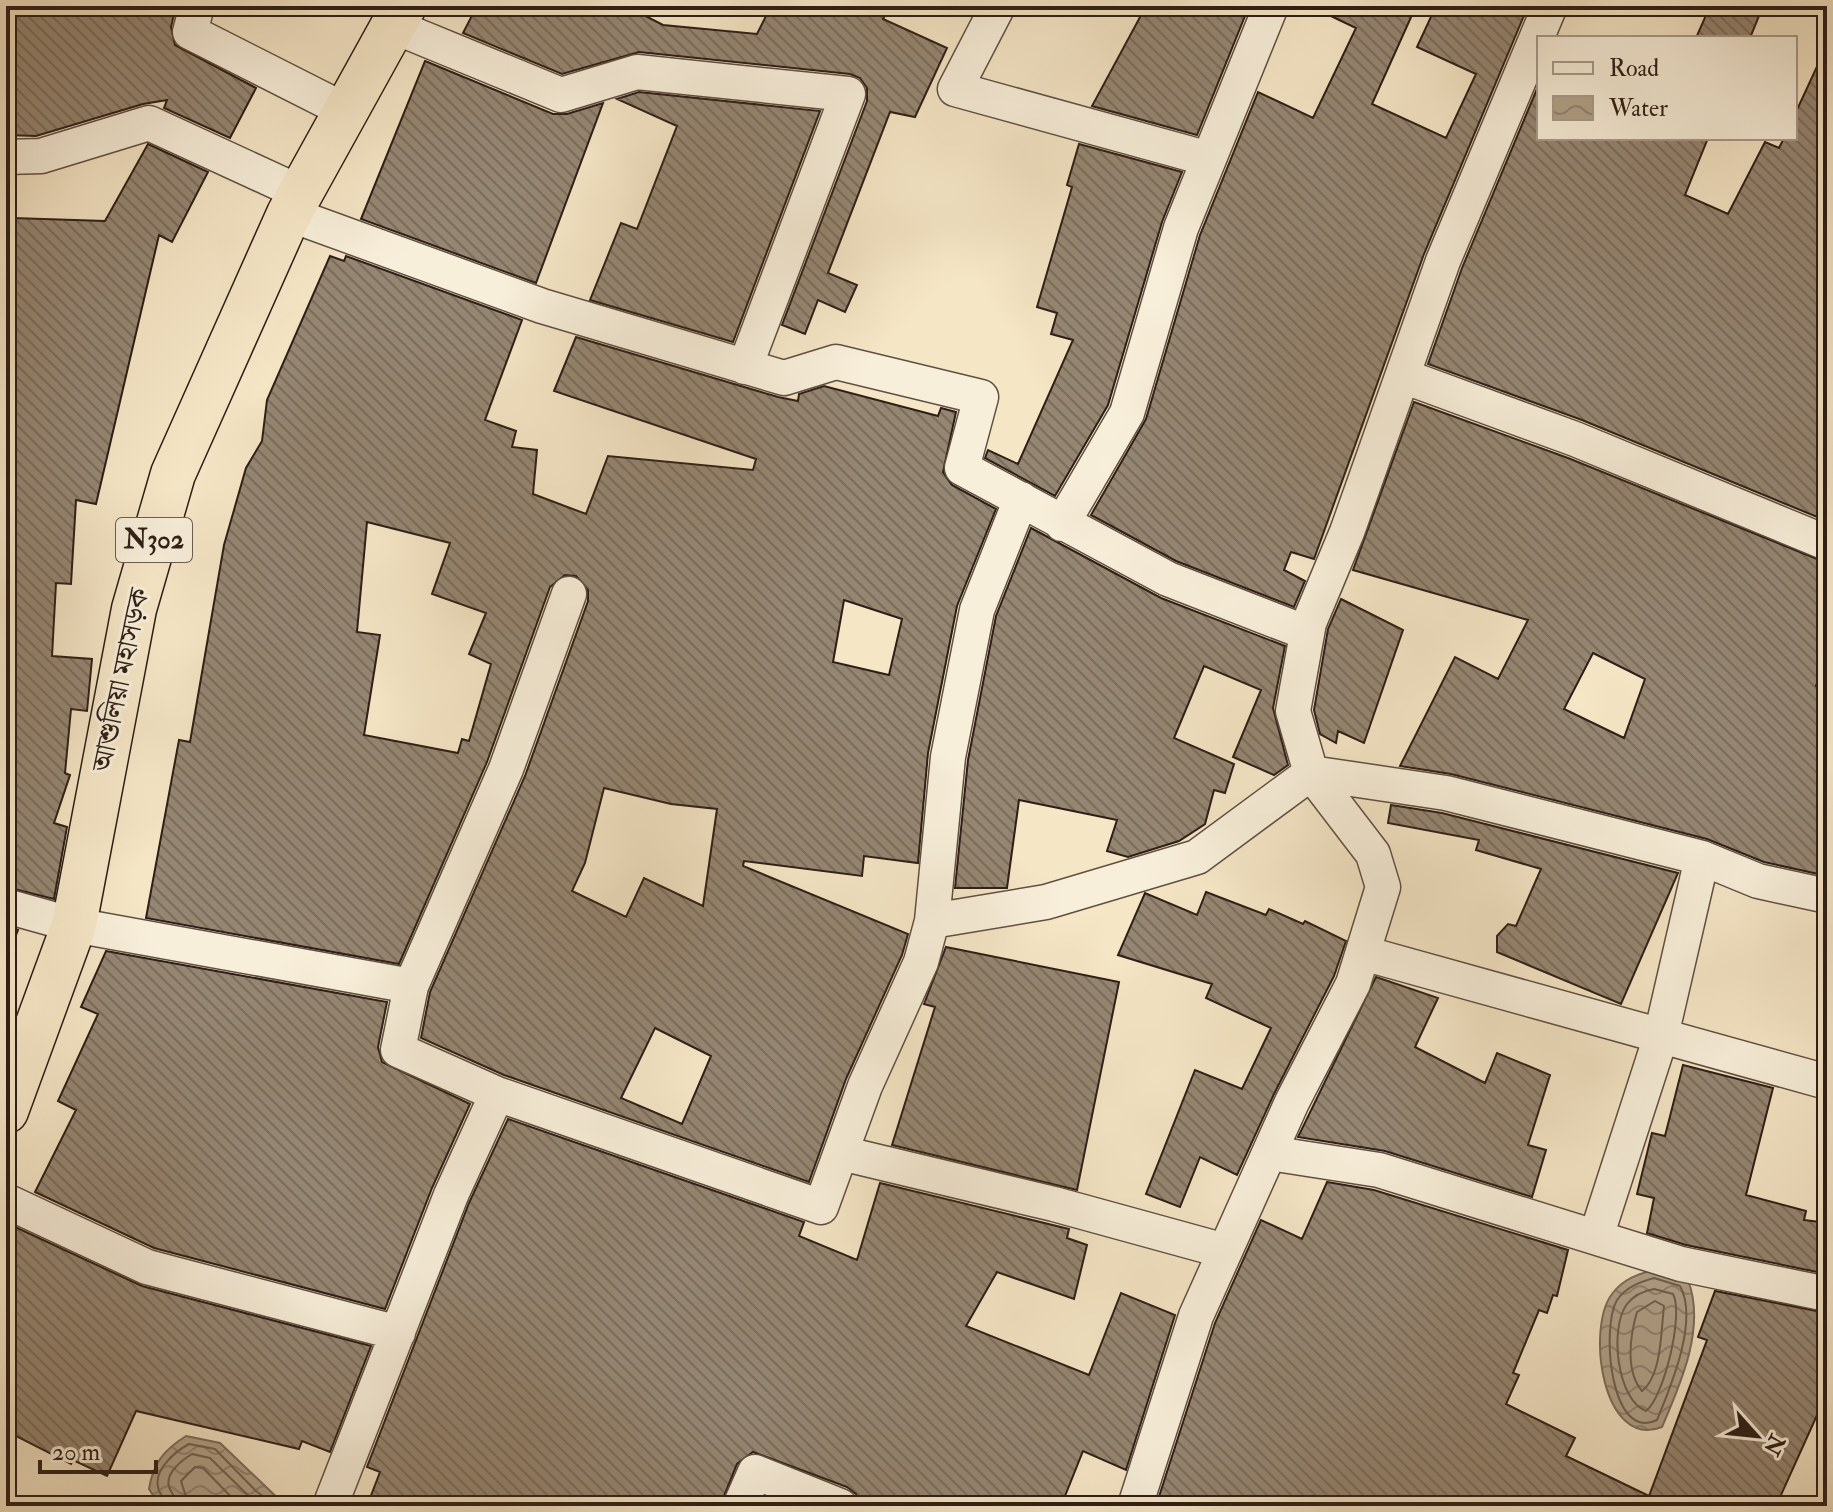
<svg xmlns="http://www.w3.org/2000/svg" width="1833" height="1512" viewBox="0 0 1833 1512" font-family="'IM FELL Double Pica','Noto Serif Bengali',serif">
<defs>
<pattern id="water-waves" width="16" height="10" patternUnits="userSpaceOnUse" patternTransform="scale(2)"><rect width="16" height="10" fill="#b1a28a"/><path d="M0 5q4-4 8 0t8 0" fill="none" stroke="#908370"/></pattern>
<pattern id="building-back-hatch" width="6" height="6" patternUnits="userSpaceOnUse" patternTransform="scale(2)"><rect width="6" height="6" fill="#958672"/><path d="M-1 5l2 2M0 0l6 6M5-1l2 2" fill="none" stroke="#7a6d5d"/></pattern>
</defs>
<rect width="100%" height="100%" fill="#f5e6c6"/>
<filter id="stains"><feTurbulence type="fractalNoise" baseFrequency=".0025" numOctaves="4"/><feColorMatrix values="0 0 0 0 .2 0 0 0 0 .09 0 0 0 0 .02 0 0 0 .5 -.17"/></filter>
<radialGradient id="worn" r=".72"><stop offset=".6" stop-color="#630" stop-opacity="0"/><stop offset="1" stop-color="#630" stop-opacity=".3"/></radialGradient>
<!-- water -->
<path fill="url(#water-waves)" stroke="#7c6d5c" stroke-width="2" d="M 1654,1270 L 1688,1280 C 1706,1327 1681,1383 1662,1427 C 1602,1450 1586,1328 1612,1294 C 1623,1279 1638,1274 1654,1270 Z
M 186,1436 L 220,1443 L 286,1506 L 160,1506 L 149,1489 C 153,1463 164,1450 186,1436 Z"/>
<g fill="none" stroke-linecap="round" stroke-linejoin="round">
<!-- shore -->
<path stroke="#6f6050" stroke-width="2" d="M 1654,1278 L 1680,1286 C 1699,1320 1671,1386 1657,1420 C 1610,1443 1601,1327 1617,1300 C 1626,1287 1640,1282 1654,1278 Z
M 1654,1289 L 1673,1294 C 1684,1314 1664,1397 1646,1411 C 1617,1400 1609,1328 1627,1304 C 1634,1295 1643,1291 1654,1289 Z
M 1655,1301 L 1664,1306 C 1661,1330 1662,1375 1642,1391 C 1625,1371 1630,1336 1637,1312 Z
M 166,1506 C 165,1498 159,1494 158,1487 C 154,1469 176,1451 189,1444 L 215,1449 L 256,1491 L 276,1506
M 177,1506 C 176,1497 172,1494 169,1487 C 165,1473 182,1460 192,1454 L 210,1458 L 259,1506
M 189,1506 L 181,1481 L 195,1467 L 203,1468 L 240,1506"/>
</g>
<!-- building -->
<path fill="url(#building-back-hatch)" stroke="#2d1e17" stroke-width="2" fill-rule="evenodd" d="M 6,6 L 176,6 L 171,27 L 175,45 L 256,88 L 230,138 L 164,108 L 167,100 L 143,104 L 36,136 L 6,135 Z
M 477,6 L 626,6 L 663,25 L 757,34 L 771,6 L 890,6 L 883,19 L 947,48 L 915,117 L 890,112 L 828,273 L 857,285 L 845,312 L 818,300 L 805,334 L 782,325 L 867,101 L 867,88 L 860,78 L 850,74 L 639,52 L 562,74 L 463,33 Z
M 1146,6 L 1249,6 L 1197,135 L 1092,106 Z
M 1310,6 L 1392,6 L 1412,15 L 1372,104 L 1446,138 L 1476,74 L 1417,47 L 1436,6 L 1528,6 L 1424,254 L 1314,559 L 1291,552 L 1284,570 L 1305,581 L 1294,607 L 1176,561 L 1091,515 L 1146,419 L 1200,235 L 1258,92 L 1313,118 L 1356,28 Z
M 1710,6 L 1763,6 L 1750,38 L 1696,38 Z
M 1827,45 L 1827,521 L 1582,420 L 1428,364 L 1462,268 L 1539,84 L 1539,138 L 1708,138 L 1685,195 L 1728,214 L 1765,142 L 1779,148 L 1784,138 L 1795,138 L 1795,114 Z
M 425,61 L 553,114 L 567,114 L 603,103 L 536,283 L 361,219 Z
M 639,92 L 820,111 L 733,342 L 590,300 L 621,223 L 637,229 L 677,126 L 617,99 Z
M 148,144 L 208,172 L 172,242 L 159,235 L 96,504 L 76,500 L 71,584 L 56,583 L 52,656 L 92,659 L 87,711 L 71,709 L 65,773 L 70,775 L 54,823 L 67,827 L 54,899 L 6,887 L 6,586 L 13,472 L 6,473 L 6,304 L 13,218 L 105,221 Z
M 1079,144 L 1182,172 L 1162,222 L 1108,405 L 1055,496 L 985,458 L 988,450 L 1018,464 L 1073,340 L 1051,334 L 1057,313 L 1037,307 L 1072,187 L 1067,185 Z
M 330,256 L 344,261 L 346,256 L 522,320 L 485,420 L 516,431 L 512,447 L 537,450 L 533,494 L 586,514 L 608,456 L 753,470 L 756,459 L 554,391 L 576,337 L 778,397 L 798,401 L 799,394 L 824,386 L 938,416 L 941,408 L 956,412 L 943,472 L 952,485 L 996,509 L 957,606 L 928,753 L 918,863 L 864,856 L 862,876 L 744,861 L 743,866 L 908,934 L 902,955 L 846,1079 L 809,1182 L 504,1075 L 421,1038 L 430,992 L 525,776 L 588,601 L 588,590 L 576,576 L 565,575 L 550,587 L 487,762 L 399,964 L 146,918 L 179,740 L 190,742 L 224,545 L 246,468 L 262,441 L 267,400 ZM 367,522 L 450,543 L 432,594 L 486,613 L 469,654 L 491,664 L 469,741 L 462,739 L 458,753 L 364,735 L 380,635 L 357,632 ZM 844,600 L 902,619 L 889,675 L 833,662 ZM 604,788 L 671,804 L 717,809 L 703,906 L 644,878 L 626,917 L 572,891 L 585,863 ZM 655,1028 L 711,1056 L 682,1124 L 621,1098 Z
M 1414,402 L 1568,458 L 1827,563 L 1827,656 L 1816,686 L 1827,690 L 1827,876 L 1764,862 L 1707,839 L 1451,774 L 1400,766 L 1455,657 L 1498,679 L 1528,620 L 1353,570 ZM 1593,653 L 1645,679 L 1624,738 L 1564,709 Z
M 1031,528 L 1161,598 L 1285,646 L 1273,708 L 1288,765 L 1274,775 L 1233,757 L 1261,690 L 1204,666 L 1174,738 L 1234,764 L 1225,793 L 1214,790 L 1205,824 L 1179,841 L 1128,857 L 1107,851 L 1117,820 L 1019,800 L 1007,888 L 955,888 L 968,760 L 996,616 Z
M 1341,599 L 1403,630 L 1364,743 L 1338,731 L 1336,743 L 1320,734 L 1314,710 L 1328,629 Z
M 1391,805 L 1442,813 L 1678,873 L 1621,1004 L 1497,952 L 1497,936 L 1508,924 L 1516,926 L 1541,869 L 1476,850 L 1479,840 L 1388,823 Z
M 1206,892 L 1266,915 L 1269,909 L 1303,924 L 1305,921 L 1346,941 L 1334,976 L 1274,1094 L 1237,1175 L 1200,1157 L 1180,1207 L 1146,1194 L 1195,1070 L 1242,1089 L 1271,1028 L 1206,998 L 1212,984 L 1118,955 L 1145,893 L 1197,915 Z
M 6,927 L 18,930 L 8,956 L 6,955 Z
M 946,947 L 1119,982 L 1077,1190 L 892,1145 L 935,1007 L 924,1004 Z
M 106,951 L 387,1002 L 378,1047 L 382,1062 L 470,1104 L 432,1188 L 385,1309 L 154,1248 L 35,1192 L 76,1110 L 58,1101 L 98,1014 L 81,1007 Z
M 1376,977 L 1438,998 L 1415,1047 L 1485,1083 L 1497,1053 L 1550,1075 L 1528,1145 L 1546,1150 L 1532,1197 L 1385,1151 L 1298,1137 Z
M 1683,1065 L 1773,1088 L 1746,1195 L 1806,1211 L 1804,1220 L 1827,1223 L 1827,1274 L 1686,1245 L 1647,1233 L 1654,1198 L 1637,1194 L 1652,1133 L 1665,1136 Z
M 508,1119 L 804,1222 L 799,1236 L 857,1260 L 880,1183 L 1069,1229 L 1067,1238 L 1087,1245 L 1074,1299 L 997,1272 L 966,1326 L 1089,1375 L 1121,1293 L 1175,1315 L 1126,1470 L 1083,1451 L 1061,1506 L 860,1506 L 856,1494 L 847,1487 L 753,1452 L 737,1464 L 720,1506 L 367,1506 L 380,1472 L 367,1467 L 469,1203 Z
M 1327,1182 L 1374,1190 L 1568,1250 L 1557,1296 L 1553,1295 L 1547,1313 L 1539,1310 L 1513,1373 L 1519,1375 L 1506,1404 L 1575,1438 L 1566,1456 L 1649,1496 L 1707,1340 L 1698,1337 L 1715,1291 L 1827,1313 L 1827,1393 L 1776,1506 L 1156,1506 L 1215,1323 L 1261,1220 L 1302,1239 Z
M 13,1226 L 142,1286 L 371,1346 L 330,1452 L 302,1441 L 299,1449 L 136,1411 L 107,1476 L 73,1460 L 71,1464 L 6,1431 L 6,1240 Z"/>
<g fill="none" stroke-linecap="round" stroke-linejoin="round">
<!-- minor casing -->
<g stroke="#5f5043" stroke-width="37">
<path id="minor" d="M 197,6 L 190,32 L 346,111
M 998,6 L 955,89 L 1209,159
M 393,26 L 561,95 L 637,72 L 848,94 L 745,367
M 6,157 L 41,156 L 149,123 L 301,193
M 289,214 L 542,306 L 784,378 L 836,362 L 981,397 L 962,468 L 1168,579 L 1307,633
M 1403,376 L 1575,439 L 1827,543
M 1062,524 L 1127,413 L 1181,228 L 1271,6
M 6,906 L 74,925 L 411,986 L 398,1050 L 497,1094 L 451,1195 L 330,1506
M 932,921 L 948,757 L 977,610 L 1021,499
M 1363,953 L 1827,1082
M 411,986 L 506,769 L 569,594
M 497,1094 L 821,1207 L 865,1086 L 921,962 L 932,921 L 1046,902 L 1197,857 L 1311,773 L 1446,793 L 1702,858 L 1758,881 L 1827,896
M 841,1153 L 1054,1204 L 1225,1251
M 1269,1153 L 1379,1170 L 1681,1264 L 1827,1294
M 6,1201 L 147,1267 L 398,1333
M 1596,1237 L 1661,1036 L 1702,858
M 740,1506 L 755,1472 L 840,1506
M 1135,1506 L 1196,1316 L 1292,1102 L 1353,984 L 1383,887 L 1373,854 L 1311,773 L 1293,711 L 1309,623 L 1347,532 L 1443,261 L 1550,6"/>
</g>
<!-- trunk casing -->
<g stroke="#2d1e17" stroke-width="47">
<path id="trunk" d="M 6,1111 L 74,925 L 134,609 L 173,474 L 289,214 L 404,6"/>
</g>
<!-- minor -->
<use href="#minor" stroke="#f8efda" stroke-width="34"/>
<!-- trunk -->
<use href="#trunk" stroke="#f5e6c6" stroke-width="44"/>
</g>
<g text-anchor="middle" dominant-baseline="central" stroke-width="6" stroke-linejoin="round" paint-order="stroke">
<!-- shield labels -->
<rect fill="#f8efda" stroke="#6a5d52" stroke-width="2" x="116" y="518" width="76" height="44" rx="6"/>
<g font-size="26" font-weight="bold" fill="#2d1e17">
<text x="154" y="540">N302</text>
</g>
<!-- street labels -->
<g font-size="28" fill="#2d1e17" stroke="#f8efda">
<text transform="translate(121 680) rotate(-78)">আশুলিয়া মহাসড়ক</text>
</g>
</g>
<!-- margin -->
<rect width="1833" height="1512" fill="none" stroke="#f5e6c6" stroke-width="32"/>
<rect x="8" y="8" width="1817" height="1496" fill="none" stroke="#2d1e17" stroke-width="4"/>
<rect x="16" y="16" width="1801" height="1480" fill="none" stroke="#2d1e17" stroke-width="2"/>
<!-- legend -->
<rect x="1537" y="36" width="260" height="104" fill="#f8efda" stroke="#a79b8c" stroke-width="2"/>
<rect x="1553" y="62" width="40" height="12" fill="#f8efda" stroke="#a79b8c" stroke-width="2"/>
<text x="1609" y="76" font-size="24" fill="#2d1e17">Road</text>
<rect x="1553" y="96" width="40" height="24" fill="url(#water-waves)" stroke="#a79b8c" stroke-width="2"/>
<text x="1609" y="116" font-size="24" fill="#2d1e17">Water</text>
<!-- north arrow -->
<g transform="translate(1757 1436) rotate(117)" stroke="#f8efda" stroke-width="6" paint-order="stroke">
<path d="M0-6L14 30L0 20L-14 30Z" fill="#2d1e17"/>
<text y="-12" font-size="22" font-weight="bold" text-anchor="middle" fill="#2d1e17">N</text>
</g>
<!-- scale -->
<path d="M40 1460v12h116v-12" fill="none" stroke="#2d1e17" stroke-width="4"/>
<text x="52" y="1460" font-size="24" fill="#2d1e17" stroke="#f8efda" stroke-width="6" paint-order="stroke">20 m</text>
<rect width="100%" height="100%" filter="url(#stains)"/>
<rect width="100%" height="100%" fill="url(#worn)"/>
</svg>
